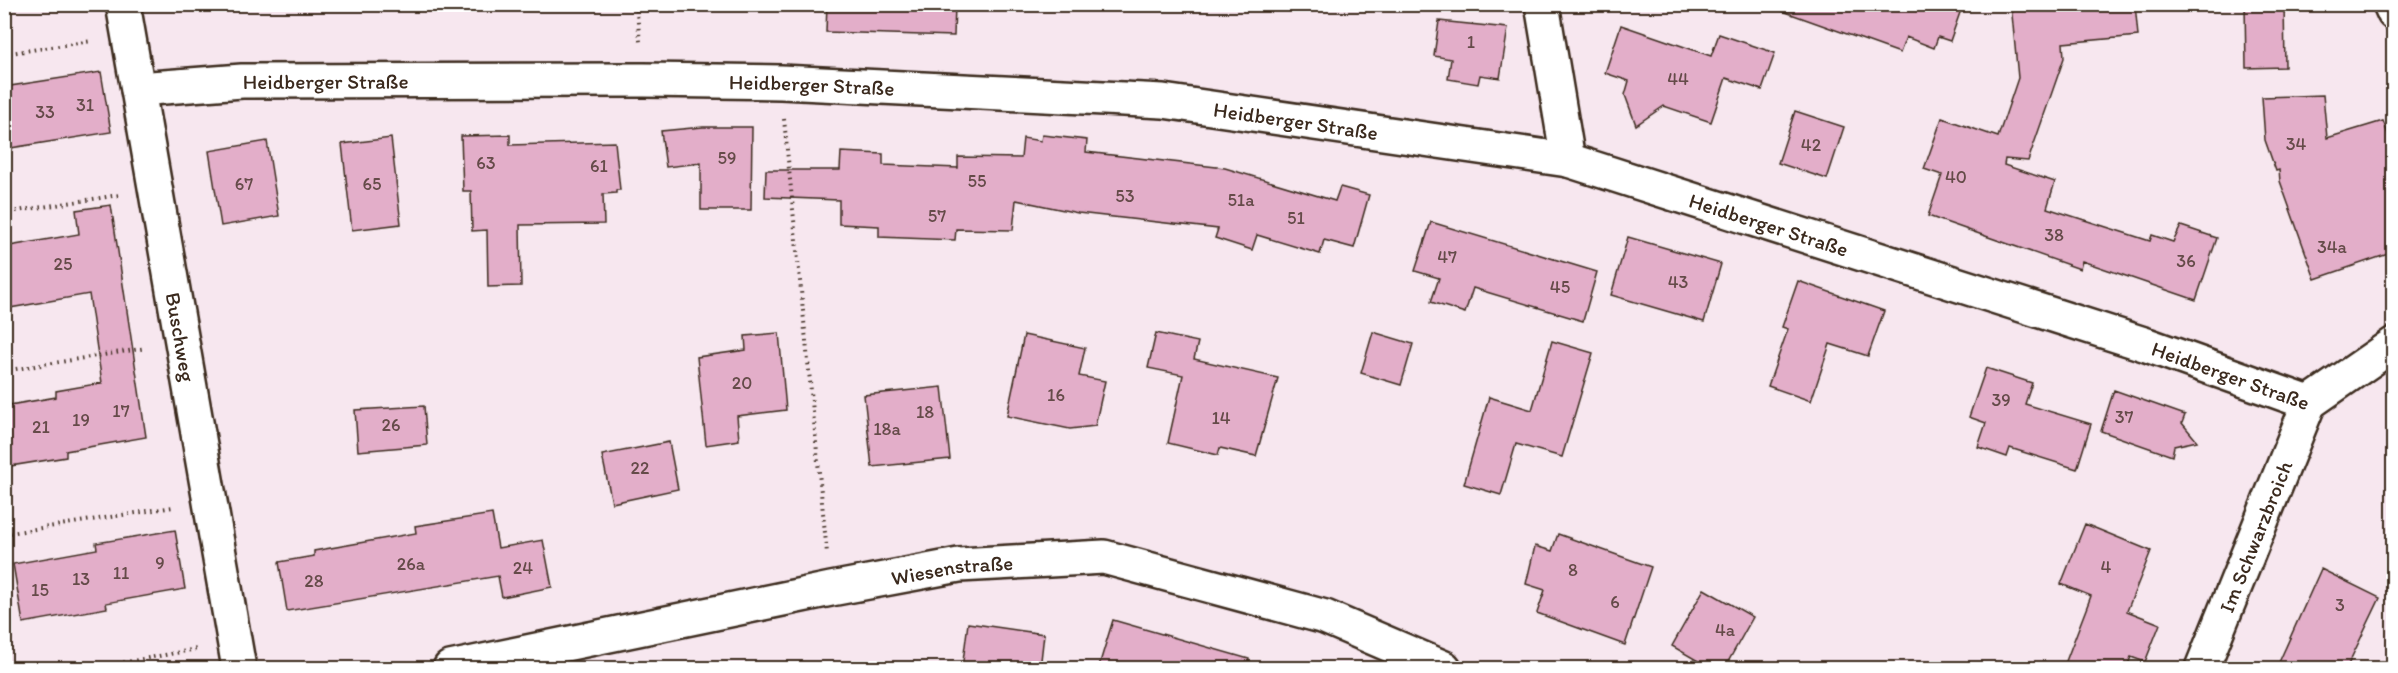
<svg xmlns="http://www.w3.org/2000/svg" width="2398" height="673" viewBox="0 0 2398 673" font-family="Itim,sans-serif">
<rect width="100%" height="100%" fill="#f7e7ef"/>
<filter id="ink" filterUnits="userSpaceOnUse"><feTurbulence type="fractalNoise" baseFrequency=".0167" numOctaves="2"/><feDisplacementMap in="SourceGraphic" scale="12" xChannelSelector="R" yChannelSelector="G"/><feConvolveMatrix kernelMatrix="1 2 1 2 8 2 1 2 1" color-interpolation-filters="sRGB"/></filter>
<g filter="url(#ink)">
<!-- building -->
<path fill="#e3aec9" stroke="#3b2a1e" stroke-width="1.5" d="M 827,4 L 955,4 L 954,36 L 826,32 Z
M 1778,4 L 1963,4 L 1950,41 L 1938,37 L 1934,48 L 1906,37 L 1900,53 L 1777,9 Z
M 2011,4 L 2135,4 L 2138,36 L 2063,43 L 2064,58 L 2028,161 L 2005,159 L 2004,165 L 2055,182 L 2047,208 L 2150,241 L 2152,235 L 2173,242 L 2181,226 L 2217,238 L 2196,300 L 2082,261 L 2080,269 L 1928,216 L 1942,175 L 1924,169 L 1942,118 L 1998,137 L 2018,78 Z
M 2245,4 L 2284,4 L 2285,67 L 2246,68 Z
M 1439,21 L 1508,28 L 1500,78 L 1480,75 L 1478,84 L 1448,79 L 1451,59 L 1434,56 Z
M 1621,25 L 1711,56 L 1719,34 L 1775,53 L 1762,90 L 1726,78 L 1711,122 L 1664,106 L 1636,125 L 1625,95 L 1629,81 L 1605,73 Z
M 101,72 L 111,132 L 4,149 L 4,87 Z
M 2323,95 L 2327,138 L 2383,121 L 2394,150 L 2394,252 L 2315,279 L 2280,181 L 2279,170 L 2276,171 L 2265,140 L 2262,97 Z
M 1795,111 L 1844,127 L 1827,179 L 1778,163 Z
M 703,127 L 752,127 L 751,210 L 701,210 L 701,163 L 666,167 L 661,131 Z
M 510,135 L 510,145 L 615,142 L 620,190 L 616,190 L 616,193 L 603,194 L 604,224 L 520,225 L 521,286 L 488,287 L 487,230 L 472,231 L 471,191 L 463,191 L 461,136 Z
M 1042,135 L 1087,140 L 1086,152 L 1225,168 L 1335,201 L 1340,187 L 1369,195 L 1354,248 L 1324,240 L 1320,254 L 1257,235 L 1252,250 L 1215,238 L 1218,229 L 1078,213 L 1016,200 L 1013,230 L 956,229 L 955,240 L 879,237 L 879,226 L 839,224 L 839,200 L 765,197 L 766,170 L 840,170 L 841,152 L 883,154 L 883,165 L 958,168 L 958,157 L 1021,158 L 1023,138 L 1041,141 Z
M 391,138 L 401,224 L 352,230 L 342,144 Z
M 267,141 L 279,216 L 221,226 L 209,151 Z
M 111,205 L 146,437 L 66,451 L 66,457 L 4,467 L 4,406 L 56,397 L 56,391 L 102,383 L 89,294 L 4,309 L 4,247 L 79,234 L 76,210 Z
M 1431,222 L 1597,272 L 1583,321 L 1473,288 L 1465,313 L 1431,302 L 1439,278 L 1415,271 Z
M 1628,237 L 1721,264 L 1704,322 L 1611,295 Z
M 1798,281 L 1884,311 L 1868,356 L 1830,344 L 1811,401 L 1768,386 L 1788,329 L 1782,327 Z
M 1373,332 L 1413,344 L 1401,385 L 1361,373 Z
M 779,333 L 786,410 L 737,416 L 739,440 L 706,445 L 697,357 L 746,350 L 745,336 Z
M 1156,333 L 1198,342 L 1194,359 L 1278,378 L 1256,456 L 1220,448 L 1218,455 L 1168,443 L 1183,375 L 1148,368 Z
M 1024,335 L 1085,348 L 1079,376 L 1105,381 L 1095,426 L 1070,429 L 1007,416 Z
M 1552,341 L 1593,353 L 1562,457 L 1516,444 L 1501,495 L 1464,484 L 1489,397 L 1532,410 Z
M 1986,368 L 2032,383 L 2025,404 L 2091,424 L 2077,469 L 2010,448 L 2007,457 L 1978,447 L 1986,423 L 1969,417 Z
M 942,387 L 950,459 L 872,467 L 864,395 Z
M 2114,390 L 2185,415 L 2182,423 L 2197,441 L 2174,446 L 2172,456 L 2101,431 Z
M 424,406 L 427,445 L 358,451 L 355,410 Z
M 669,442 L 678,489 L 612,503 L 602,455 Z
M 492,514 L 498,548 L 543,540 L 552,587 L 502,597 L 498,576 L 287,611 L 279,562 L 314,556 L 314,551 L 416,533 L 415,526 Z
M 2085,524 L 2151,551 L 2127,611 L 2160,624 L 2145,662 L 2131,657 L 2126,669 L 2063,669 L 2091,596 L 2061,584 Z
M 175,530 L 185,589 L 106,603 L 107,608 L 23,623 L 13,564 L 97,549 L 96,543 Z
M 1558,534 L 1651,567 L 1625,645 L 1537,613 L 1545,590 L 1526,584 L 1535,546 L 1552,551 Z
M 2321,569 L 2380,598 L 2346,669 L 2276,669 Z
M 1704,589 L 1753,617 L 1724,669 L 1712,669 L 1672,646 Z
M 1113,620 L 1249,659 L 1247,669 L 1098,669 Z
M 968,623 L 1044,634 L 1040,669 L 962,669 Z"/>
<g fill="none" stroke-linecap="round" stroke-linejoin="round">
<!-- minor casing -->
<g stroke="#3b2a1e" stroke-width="38">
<g id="minor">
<path id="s1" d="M 123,4 L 239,668"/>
<path d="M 1542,4 L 1568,160"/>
<path d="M 2390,4 L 2394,13"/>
<path id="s2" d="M 138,89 L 242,81 L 644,80 L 781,82 L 1163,101 L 1568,160 L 2147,345 L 2309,403"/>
<path d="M 2309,403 L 2394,344"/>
<path id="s3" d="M 450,668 L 831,589 L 959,565 L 1104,557 L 1325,617 L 1444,668"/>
<path id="s4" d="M 2202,668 L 2309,403"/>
</g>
</g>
<!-- path -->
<path stroke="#3b2a1e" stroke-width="4" stroke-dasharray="1.5 4.5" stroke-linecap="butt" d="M 636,4 L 640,42
M 4,54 L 92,41
M 784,119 L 827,553
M 4,213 L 119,195
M 4,371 L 146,348
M 4,534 L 173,507
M 94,668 L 197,649"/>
<!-- minor -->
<use href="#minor" stroke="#fff" stroke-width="33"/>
</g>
</g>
<g text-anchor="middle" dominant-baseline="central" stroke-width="5" stroke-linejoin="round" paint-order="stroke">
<!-- number labels -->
<g font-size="18" fill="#654b49">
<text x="1471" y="42">1</text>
<text x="1678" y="79">44</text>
<text x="85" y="105">31</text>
<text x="45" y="112">33</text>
<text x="2296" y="144">34</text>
<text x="1811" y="145">42</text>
<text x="727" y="158">59</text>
<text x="486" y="163">63</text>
<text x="599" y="166">61</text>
<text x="1956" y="177">40</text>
<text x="977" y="181">55</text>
<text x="244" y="184">67</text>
<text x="372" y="184">65</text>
<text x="1125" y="196">53</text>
<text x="1241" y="200">51a</text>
<text x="937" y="216">57</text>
<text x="1296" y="218">51</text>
<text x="2054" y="235">38</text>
<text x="2332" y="247">34a</text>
<text x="1447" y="257">47</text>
<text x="2186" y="261">36</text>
<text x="63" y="264">25</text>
<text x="1678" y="282">43</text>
<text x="1560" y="287">45</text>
<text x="742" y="383">20</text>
<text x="1056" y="395">16</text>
<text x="2001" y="400">39</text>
<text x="121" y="411">17</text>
<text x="925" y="412">18</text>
<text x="2124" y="417">37</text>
<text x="1221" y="418">14</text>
<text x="81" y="420">19</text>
<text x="391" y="425">26</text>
<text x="41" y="427">21</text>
<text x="887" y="429">18a</text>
<text x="640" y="468">22</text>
<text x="160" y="563">9</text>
<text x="411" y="564">26a</text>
<text x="2106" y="567">4</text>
<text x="523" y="568">24</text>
<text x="1573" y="570">8</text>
<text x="121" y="573">11</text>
<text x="81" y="579">13</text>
<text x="314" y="581">28</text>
<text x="40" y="590">15</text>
<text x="1615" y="602">6</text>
<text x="2340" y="605">3</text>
<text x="1725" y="630">4a</text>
</g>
<!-- street labels -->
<g font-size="21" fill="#3b2a1e" stroke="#fff">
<text stroke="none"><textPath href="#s2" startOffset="188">Heidberger Straße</textPath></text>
<text stroke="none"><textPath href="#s2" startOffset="674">Heidberger Straße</textPath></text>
<text stroke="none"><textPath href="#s2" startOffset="1160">Heidberger Straße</textPath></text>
<text stroke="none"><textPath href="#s2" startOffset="1646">Heidberger Straße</textPath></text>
<text stroke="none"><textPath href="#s1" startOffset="338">Buschweg</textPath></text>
<text stroke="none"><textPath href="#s2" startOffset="2132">Heidberger Straße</textPath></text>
<text stroke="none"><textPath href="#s4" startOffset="142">Im Schwarzbroich</textPath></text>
<text stroke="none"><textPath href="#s3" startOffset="512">Wiesenstraße</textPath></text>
</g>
</g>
<!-- margin -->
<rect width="2398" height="673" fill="none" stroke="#fff" stroke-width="24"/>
<rect x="12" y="12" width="2374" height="649" fill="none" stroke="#3b2a1e" stroke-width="2" filter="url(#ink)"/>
</svg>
